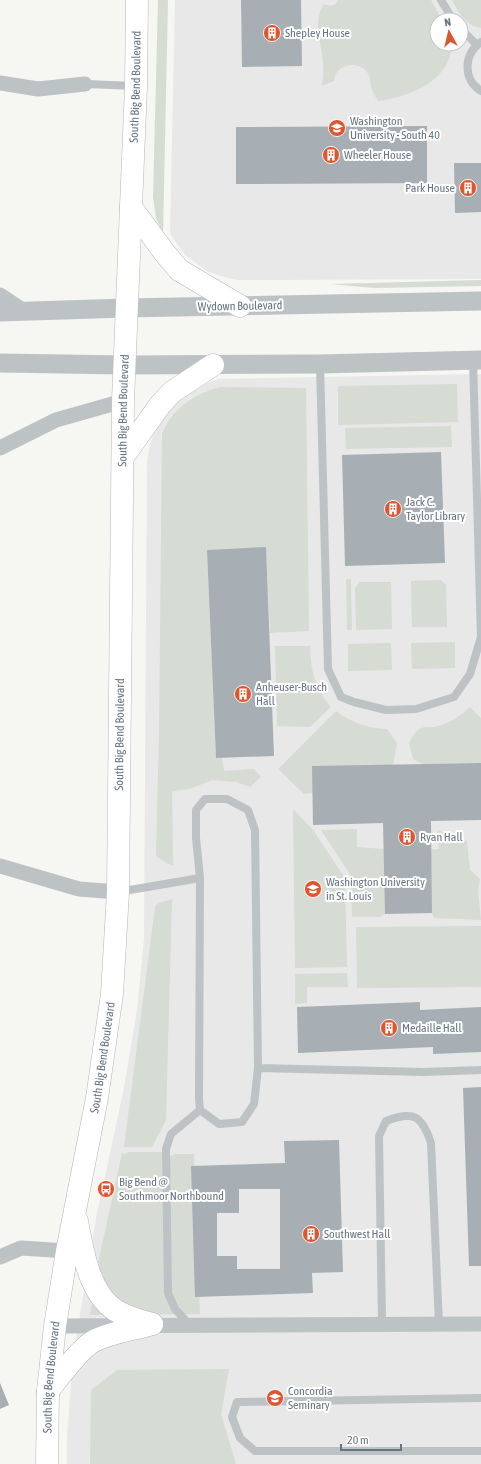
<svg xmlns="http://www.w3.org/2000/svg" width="481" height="1464" viewBox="0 0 481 1464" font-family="'Asap Condensed',sans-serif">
<rect width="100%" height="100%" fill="#f6f6f3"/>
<!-- built -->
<path fill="#e7e8e7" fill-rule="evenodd" d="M 175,0 L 481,0 L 481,279 L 238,280 L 227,278 L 207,271 L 185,255 L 170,234 ZM 437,20 L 461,20 L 461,44 L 437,44 Z
M 481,374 L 481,1464 L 67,1464 L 67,1438 L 73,1357 L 96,1218 L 123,1093 L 137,1010 L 144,939 L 147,461 L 150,444 L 155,432 L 170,407 L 201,385 L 218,379 Z"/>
<!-- green -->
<path fill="#d6dbd3" d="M 158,0 L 168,0 L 163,234 L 156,218 L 153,197 Z
M 338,0 L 431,0 L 442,20 L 437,20 L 437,44 L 452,44 C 451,81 409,97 378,101 C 376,97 372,92 371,87 C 370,82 371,77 367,72 C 358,60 335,64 334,81 L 322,86 C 323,78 324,71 323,63 C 322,44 312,22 324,4 C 329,7 336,6 338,0 Z
M 452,0 L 481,0 L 481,28 C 466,26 458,12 452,0 Z
M 481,280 L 481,286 L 374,288 L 330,284 Z
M 457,384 L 458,422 L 338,425 L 338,386 Z
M 220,387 L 306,388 L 309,631 L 270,633 L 266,548 L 207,550 L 216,758 L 222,758 L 224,771 L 254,769 L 261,777 L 250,787 L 236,782 L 212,780 L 190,789 L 172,791 L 173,866 L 163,861 L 156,856 L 159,734 L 162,433 C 165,428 167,423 170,419 C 182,402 201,392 220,387 Z
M 451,426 L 452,447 L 346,449 L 345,428 Z
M 346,579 L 351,579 L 352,630 L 347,630 Z
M 441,580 L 446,585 L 447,627 L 412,627 L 411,581 Z
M 360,582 L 391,582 L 392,629 L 356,630 L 355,588 Z
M 455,642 L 455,668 L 412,669 L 411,643 Z
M 391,643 L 392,670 L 348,671 L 348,644 Z
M 275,646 L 310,646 C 311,672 314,686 331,707 L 310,727 L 277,726 Z
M 470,707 L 481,718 L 481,763 L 423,764 L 413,759 L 409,743 C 411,739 414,733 418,730 C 422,726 429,727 434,727 C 448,724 459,717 470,707 Z
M 336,711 C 352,723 367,728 387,729 L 397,743 L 393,765 L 313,793 L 304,794 L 278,769 Z
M 293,809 L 313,830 L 345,878 L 347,967 L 295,968 Z
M 357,829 L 357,847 L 384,849 L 385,914 L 379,917 L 352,917 L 351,876 L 321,830 Z
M 437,830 L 467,841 L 470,870 L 480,879 L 478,891 L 481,920 L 434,918 L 432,913 L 431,849 L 439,849 Z
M 172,899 L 166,1120 L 152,1147 L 124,1147 L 155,907 L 159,903 Z
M 481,926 L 481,987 L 357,988 L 356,927 Z
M 347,973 L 348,987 L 307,987 L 307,1003 L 295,1004 L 295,974 Z
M 129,1152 L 162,1152 L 169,1157 L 175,1154 L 194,1154 L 200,1314 L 90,1315 L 99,1259 L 122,1153 L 125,1154 Z
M 229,1369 L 221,1414 L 236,1464 L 90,1464 L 91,1390 L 117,1370 Z"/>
<!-- building -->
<path fill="#a7afb4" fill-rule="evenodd" d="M 241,0 L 301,0 L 302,66 L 242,67 Z
M 427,126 L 427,183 L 236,184 L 236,127 Z
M 454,163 L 481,163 L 481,212 L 455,213 Z
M 441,452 L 445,563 L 345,566 L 342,455 Z
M 266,547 L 274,756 L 216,758 L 207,550 Z
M 481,763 L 481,820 L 431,821 L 432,913 L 385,914 L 383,823 L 313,825 L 312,766 Z
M 420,1002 L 420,1010 L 481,1007 L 481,1052 L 433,1054 L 433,1047 L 298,1053 L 297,1007 Z
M 481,1087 L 481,1266 L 469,1266 L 463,1088 Z
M 339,1140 L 343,1272 L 312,1273 L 313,1293 L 195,1297 L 191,1166 L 285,1163 L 284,1141 ZM 239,1189 L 280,1189 L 280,1269 L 237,1269 L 237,1256 L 217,1256 L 217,1213 L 239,1213 Z
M 0,1383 L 9,1405 L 0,1409 Z"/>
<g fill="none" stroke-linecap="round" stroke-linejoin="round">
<!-- secondary casing -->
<g stroke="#b2b7bc" stroke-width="23">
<g id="secondary">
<path d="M 131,207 L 164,252 L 179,270 L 240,306"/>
<path d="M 123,457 L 160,405 L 172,392 L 213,365"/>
<path d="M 77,1221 C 82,1249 89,1293 115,1310 C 126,1317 140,1321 152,1324"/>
<path d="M 48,1391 C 58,1378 79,1350 92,1342 C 110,1332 133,1330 152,1324"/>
<path id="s1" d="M 47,1464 L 48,1391 L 55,1326 L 67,1251 L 97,1098 L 112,994 L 118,892 L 123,401 L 136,86 L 137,0"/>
</g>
</g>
<!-- service -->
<path stroke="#bdc2c5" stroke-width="8" d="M 441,0 L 453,20
M 461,29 L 477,45
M 481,42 C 463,55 463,79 481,91
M 85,84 L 136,86
M 320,364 L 328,669 L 341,697 L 354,702 L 386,710 L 416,709 L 454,697 L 470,674 L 481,637 L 473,360
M 205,799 L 227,799 L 248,810 L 255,830 L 258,1068 L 254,1104 L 242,1122 L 219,1124 L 200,1110 L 199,1098 L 200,878 L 196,838 L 196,810 Z
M 118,892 L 200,878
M 258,1068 L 423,1072 L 481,1070
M 189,1324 L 175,1309 L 168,1293 L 166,1149 L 171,1134 L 200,1110
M 382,1324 L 379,1136 L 386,1121 C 414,1110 422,1116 431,1143 L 439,1324
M 481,1398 L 237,1402 L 232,1417 L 240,1438 L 255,1451 L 481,1451"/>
<!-- minor -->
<path stroke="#bdc2c5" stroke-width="15" d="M 0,83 L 38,89 L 85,84
M 0,295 L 24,311
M 0,448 L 56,420 L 123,401
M 0,866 L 79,889 L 118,892
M 0,1257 L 21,1248 L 67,1251
M 55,1326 L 481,1324"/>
<!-- tertiary -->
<path stroke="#bdc2c5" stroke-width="19" d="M 0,312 L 126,308 L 481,301
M 0,363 L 125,365 L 320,364 L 481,360"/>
<!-- secondary -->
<use href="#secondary" stroke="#fff" stroke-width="22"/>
</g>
<!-- icons -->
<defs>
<g id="building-disc" transform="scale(0.9)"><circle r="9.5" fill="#db572f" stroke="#fff"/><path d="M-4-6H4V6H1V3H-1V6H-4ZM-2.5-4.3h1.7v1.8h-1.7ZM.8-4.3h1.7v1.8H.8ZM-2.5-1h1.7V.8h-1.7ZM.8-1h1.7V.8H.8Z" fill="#fff"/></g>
<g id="university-disc" transform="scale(0.9)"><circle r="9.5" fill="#db572f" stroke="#fff"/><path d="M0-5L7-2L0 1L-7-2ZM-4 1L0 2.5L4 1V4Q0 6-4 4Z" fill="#fff"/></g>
<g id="bus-disc" transform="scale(0.9)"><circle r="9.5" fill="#db572f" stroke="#fff"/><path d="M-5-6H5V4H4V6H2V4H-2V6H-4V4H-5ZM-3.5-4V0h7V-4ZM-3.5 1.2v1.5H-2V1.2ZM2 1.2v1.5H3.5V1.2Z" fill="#fff"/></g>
</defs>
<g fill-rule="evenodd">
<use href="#building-disc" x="272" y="33"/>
<use href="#university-disc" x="337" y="128"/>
<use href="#building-disc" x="331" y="155"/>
<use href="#building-disc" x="468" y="188"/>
<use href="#building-disc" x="393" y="509"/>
<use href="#building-disc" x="243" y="694"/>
<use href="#building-disc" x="407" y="837"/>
<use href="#university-disc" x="313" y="889"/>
<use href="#building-disc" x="389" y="1028"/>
<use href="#bus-disc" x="106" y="1189"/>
<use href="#building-disc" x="311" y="1234"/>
<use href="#university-disc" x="275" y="1398"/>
</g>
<g text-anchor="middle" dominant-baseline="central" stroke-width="4" stroke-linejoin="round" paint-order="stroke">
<!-- poi labels -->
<g font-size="12" fill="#677683" stroke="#fff" text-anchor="start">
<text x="285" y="33">Shepley House</text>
<text x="350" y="121">Washington<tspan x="350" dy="14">University - South 40</tspan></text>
<text x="344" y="155">Wheeler House</text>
<text x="455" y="188" text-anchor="end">Park House</text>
<text x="406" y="502">Jack C.<tspan x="406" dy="14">Taylor Library</tspan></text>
<text x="256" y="687">Anheuser-Busch<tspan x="256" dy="14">Hall</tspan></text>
<text x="420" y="837">Ryan Hall</text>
<text x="326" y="882">Washington University<tspan x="326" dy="14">in St. Louis</tspan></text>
<text x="402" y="1028">Medaille Hall</text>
<text x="119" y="1182">Big Bend @<tspan x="119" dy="14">Southmoor Northbound</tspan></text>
<text x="324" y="1234">Southwest Hall</text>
<text x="288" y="1391">Concordia<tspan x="288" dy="14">Seminary</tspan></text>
</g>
<!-- street labels -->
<g font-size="12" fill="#677683" stroke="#fff">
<text stroke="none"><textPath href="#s1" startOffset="1383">South Big Bend Boulevard</textPath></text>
<text transform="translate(240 306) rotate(-1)">Wydown Boulevard</text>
<text stroke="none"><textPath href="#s1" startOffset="1059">South Big Bend Boulevard</textPath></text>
<text stroke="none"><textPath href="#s1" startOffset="735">South Big Bend Boulevard</textPath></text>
<text stroke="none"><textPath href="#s1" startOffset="411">South Big Bend Boulevard</textPath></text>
<text stroke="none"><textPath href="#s1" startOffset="87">South Big Bend Boulevard</textPath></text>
</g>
</g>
<!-- north arrow -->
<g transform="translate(449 32) rotate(352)"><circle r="19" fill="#ffffff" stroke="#c2c8cd"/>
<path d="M0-3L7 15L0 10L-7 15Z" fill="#db572f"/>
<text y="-6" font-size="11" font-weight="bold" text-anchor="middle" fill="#677683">N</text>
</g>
<!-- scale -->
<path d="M341 1444v6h60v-6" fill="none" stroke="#677683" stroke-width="2"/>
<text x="347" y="1444" font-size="12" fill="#677683" stroke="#ffffff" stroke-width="3" paint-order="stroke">20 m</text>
</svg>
